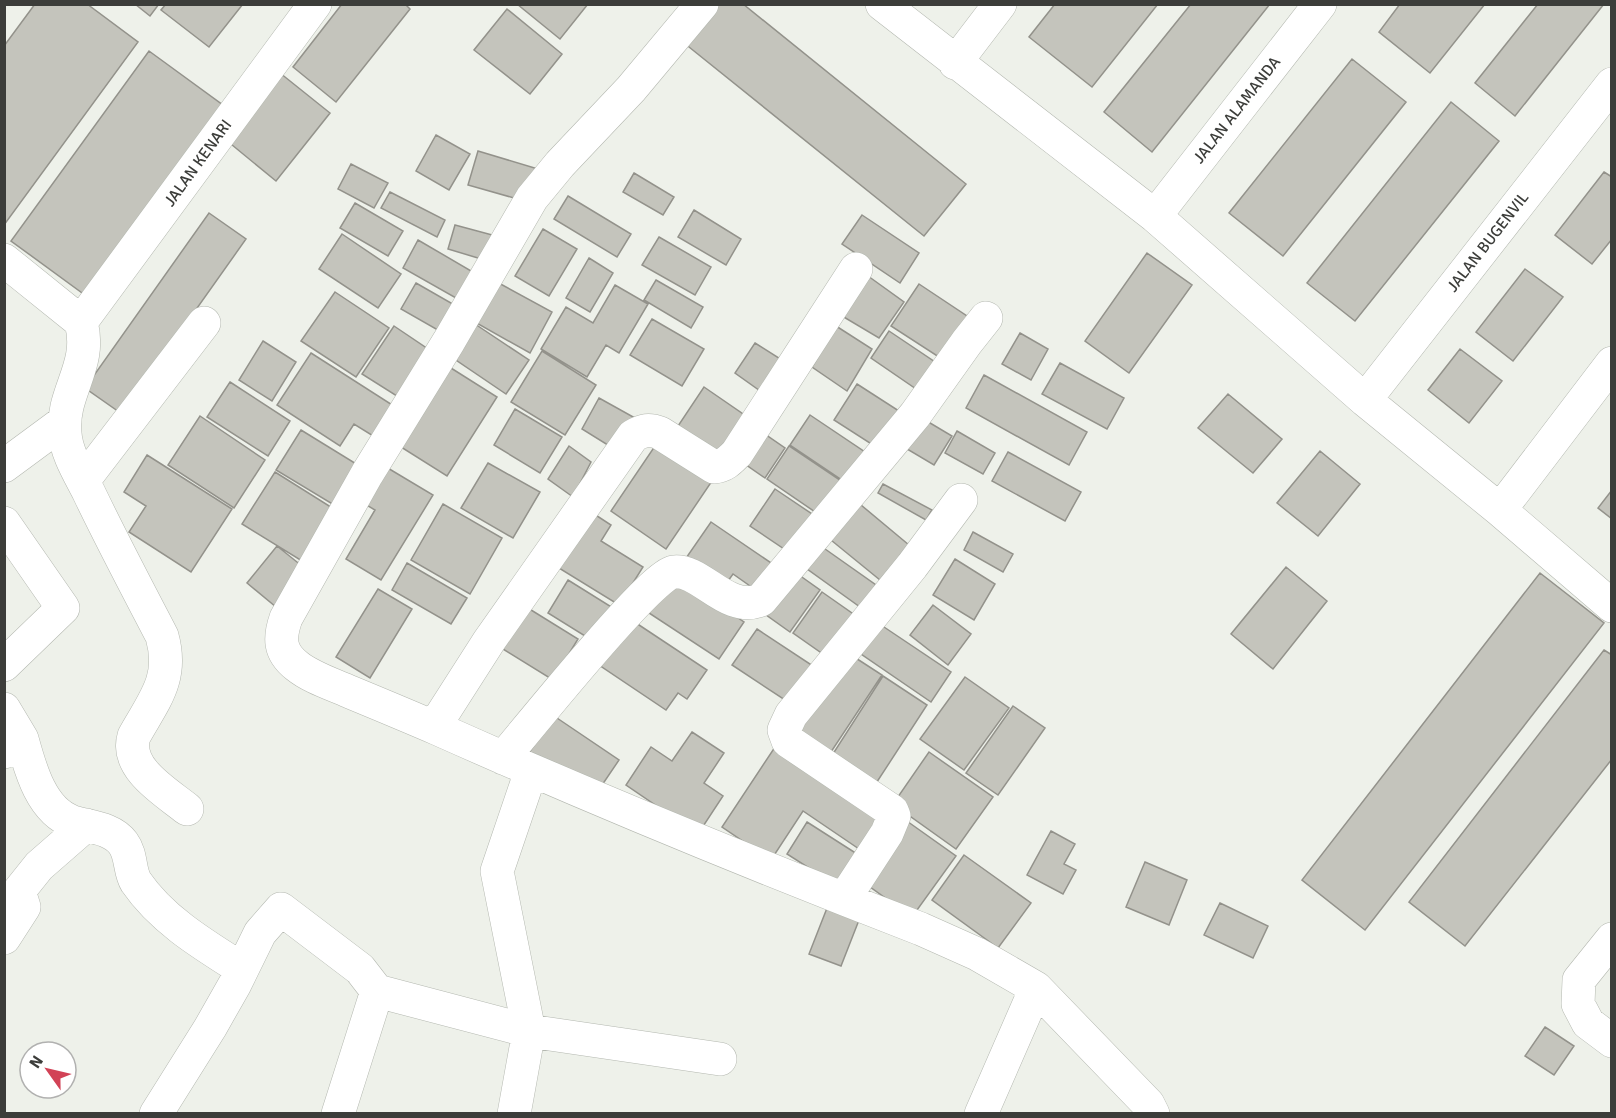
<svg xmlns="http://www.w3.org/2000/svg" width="1616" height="1118" viewBox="0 0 1616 1118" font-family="Signika,sans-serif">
<rect width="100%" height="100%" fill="#eef1ea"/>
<!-- building -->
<path fill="#c4c4bc" stroke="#93928b" stroke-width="1.5" d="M 35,4 L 87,4 L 138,42 L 4,225 L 4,46 Z
M 135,4 L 159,4 L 150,16 Z
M 166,4 L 243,4 L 209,47 L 161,10 Z
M 342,4 L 405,4 L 410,9 L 336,102 L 293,67 Z
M 517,4 L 588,4 L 560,39 Z
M 715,4 L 743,4 L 966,184 L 924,236 L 684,43 Z
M 1055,4 L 1158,4 L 1092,87 L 1029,37 Z
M 1191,4 L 1270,4 L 1152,152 L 1104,112 Z
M 1400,4 L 1485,4 L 1430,73 L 1379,32 Z
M 1538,4 L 1604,4 L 1515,116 L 1475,83 Z
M 507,9 L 562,54 L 530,94 L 474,50 Z
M 149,51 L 227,108 L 89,298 L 11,241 Z
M 1352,59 L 1406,102 L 1283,256 L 1229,213 Z
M 280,73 L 330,113 L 276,181 L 226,140 Z
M 1451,102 L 1499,141 L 1355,321 L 1307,283 Z
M 436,135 L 470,154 L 449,190 L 416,171 Z
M 478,151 L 538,169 L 528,202 L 468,185 Z
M 351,164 L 388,183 L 374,208 L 338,189 Z
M 1604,172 L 1612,177 L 1612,239 L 1592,264 L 1555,235 Z
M 634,173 L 674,197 L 663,215 L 623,192 Z
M 390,192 L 445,220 L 437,237 L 381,208 Z
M 568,196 L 631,234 L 617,257 L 554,219 Z
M 355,203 L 403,231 L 388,256 L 340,228 Z
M 694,210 L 741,239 L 726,265 L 678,237 Z
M 209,213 L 246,239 L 122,414 L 85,388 Z
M 862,215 L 919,253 L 900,283 L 842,244 Z
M 455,225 L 496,236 L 488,261 L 448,249 Z
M 543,229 L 577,249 L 549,296 L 515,276 Z
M 342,234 L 401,274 L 378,308 L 319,269 Z
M 659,237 L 711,267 L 695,295 L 642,265 Z
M 418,240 L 478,275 L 463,302 L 403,268 Z
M 1147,253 L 1192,285 L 1129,373 L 1085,341 Z
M 589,258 L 613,273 L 590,312 L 566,298 Z
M 1525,269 L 1563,297 L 1513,361 L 1476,332 Z
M 868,276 L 904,302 L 879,338 L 837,313 Z
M 656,280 L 703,307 L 691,328 L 644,300 Z
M 495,281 L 552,312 L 530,353 L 473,321 Z
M 416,283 L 458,307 L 443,333 L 401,309 Z
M 919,284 L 973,320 L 945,361 L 891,326 Z
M 615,285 L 648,304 L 619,353 L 606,345 L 587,377 L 541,349 L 566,307 L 593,323 Z
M 335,292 L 389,328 L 356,377 L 301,341 Z
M 652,319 L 704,349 L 682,386 L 630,355 Z
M 472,322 L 529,360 L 506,394 L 450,356 Z
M 394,326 L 431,351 L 400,398 L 362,374 Z
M 836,326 L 872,349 L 847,391 L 812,367 Z
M 889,331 L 941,366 L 922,393 L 871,358 Z
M 1020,333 L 1048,349 L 1031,380 L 1002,364 Z
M 263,341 L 296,362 L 272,401 L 239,380 Z
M 755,343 L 782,360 L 763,393 L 735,373 Z
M 1460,349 L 1502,381 L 1469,423 L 1428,390 Z
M 542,351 L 596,385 L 565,435 L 511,402 Z
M 311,353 L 397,408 L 378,439 L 354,424 L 340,446 L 277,405 Z
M 443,363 L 497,397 L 447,476 L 393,442 Z
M 1060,363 L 1124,398 L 1107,429 L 1042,394 Z
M 984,375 L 1087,432 L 1069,465 L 966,408 Z
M 230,382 L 290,421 L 268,456 L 207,417 Z
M 857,384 L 899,411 L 876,447 L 834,420 Z
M 704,387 L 746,416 L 719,457 L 676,429 Z
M 1228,394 L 1282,439 L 1253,473 L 1198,428 Z
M 599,398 L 635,418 L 611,447 L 582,429 Z
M 515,409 L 562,437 L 540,473 L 494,445 Z
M 810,415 L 865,452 L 845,482 L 790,445 Z
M 200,416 L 265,460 L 234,508 L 168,465 Z
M 920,417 L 952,436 L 934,465 L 902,446 Z
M 301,430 L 358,465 L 334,505 L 276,470 Z
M 957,431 L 995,453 L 983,474 L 945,453 Z
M 762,432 L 785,448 L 765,478 L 742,462 Z
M 657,443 L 712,481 L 666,549 L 611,511 Z
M 569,446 L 591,462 L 573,497 L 548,479 Z
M 789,446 L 844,483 L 821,516 L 767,479 Z
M 1320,451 L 1360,484 L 1318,536 L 1277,503 Z
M 1008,452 L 1081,492 L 1065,521 L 992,481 Z
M 147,455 L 232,509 L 191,572 L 129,532 L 146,506 L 124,492 Z
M 488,463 L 540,492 L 513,538 L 461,508 Z
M 381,464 L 433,495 L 381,580 L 346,559 L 375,510 L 358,500 Z
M 275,472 L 334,509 L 302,561 L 242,524 Z
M 883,484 L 932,510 L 926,520 L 878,493 Z
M 775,489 L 821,520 L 796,557 L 750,526 Z
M 1612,490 L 1612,519 L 1598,508 Z
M 855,500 L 909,545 L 880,580 L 826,536 Z
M 443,504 L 502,538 L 470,594 L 411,560 Z
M 588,510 L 611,525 L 601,541 L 643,567 L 619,605 L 554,565 Z
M 711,522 L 777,567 L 760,593 L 733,574 L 723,588 L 684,561 Z
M 973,532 L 1013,554 L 1003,572 L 964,550 Z
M 818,544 L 876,585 L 860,607 L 803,566 Z
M 277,546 L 307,570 L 276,607 L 247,583 Z
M 955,559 L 995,584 L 974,620 L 933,595 Z
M 407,563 L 467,598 L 451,624 L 392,590 Z
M 1286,567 L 1327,601 L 1273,669 L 1231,634 Z
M 792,570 L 820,590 L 790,632 L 762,612 Z
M 1540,573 L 1604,623 L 1365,930 L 1302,880 Z
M 674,575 L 744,622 L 719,659 L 649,613 Z
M 568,580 L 613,608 L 593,641 L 548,613 Z
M 378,589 L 412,609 L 370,678 L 336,657 Z
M 822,592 L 859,618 L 830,659 L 793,633 Z
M 523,605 L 578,639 L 553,680 L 498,646 Z
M 933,605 L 971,634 L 948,665 L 910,635 Z
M 630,619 L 707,670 L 687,699 L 678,693 L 666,710 L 599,665 Z
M 881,625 L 951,672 L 931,702 L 861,654 Z
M 757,629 L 813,666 L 788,702 L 732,665 Z
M 1604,650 L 1612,655 L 1612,759 L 1465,946 L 1409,902 Z
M 848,653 L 882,675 L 827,758 L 793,736 Z
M 883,676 L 927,705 L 873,788 L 829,760 Z
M 965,677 L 1009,708 L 964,770 L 920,739 Z
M 1013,706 L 1045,728 L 998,795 L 966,773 Z
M 554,716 L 619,760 L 598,791 L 526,757 Z
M 692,732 L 724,753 L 704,783 L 723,796 L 698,834 L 626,785 L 651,747 L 672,761 Z
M 777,744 L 889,817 L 865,853 L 803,811 L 771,860 L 722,827 Z
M 929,752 L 993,797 L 956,849 L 893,804 Z
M 904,819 L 956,856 L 912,917 L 859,879 Z
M 807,822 L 865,859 L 845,891 L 787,854 Z
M 1051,831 L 1075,844 L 1064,864 L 1076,870 L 1063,894 L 1027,875 Z
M 964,855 L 1031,903 L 998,948 L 932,900 Z
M 1145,862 L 1187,880 L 1169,925 L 1126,907 Z
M 829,903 L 861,915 L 841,966 L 809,954 Z
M 1220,903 L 1268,926 L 1253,958 L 1204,935 Z
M 1545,1027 L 1574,1046 L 1554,1075 L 1525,1056 Z"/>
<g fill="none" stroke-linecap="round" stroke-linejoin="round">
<!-- street casing -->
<g stroke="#b4b8b0" stroke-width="34">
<path id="street" d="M 702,4 L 631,89 L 560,164 L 532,198 L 449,341 L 367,474 L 286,618 C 279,638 279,652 297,666 C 312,678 332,684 350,692 C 379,704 408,716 438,729 C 597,800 758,866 921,929 L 977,954 L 1036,988
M 882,4 L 1155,216 L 1365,400 L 1500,510 L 1612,606
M 955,63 L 1000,4
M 1155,216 L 1320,4
M 4,260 L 81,322 C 93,366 61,392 65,433 C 66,453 80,475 89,493 C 112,541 137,588 162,636 C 174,679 154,700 134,736 C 124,768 166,792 187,809
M 81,322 L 315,4
M 1365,400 L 1612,84
M 4,466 L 65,421
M 83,481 L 204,323
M 1500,510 L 1612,363
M 4,523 L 63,608 L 4,665
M 4,709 L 22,739 L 4,752
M 434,727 L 489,641 L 633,436 C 643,430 649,429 660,433 L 714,467 C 725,466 730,460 737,453 L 856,269
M 22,739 C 30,768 41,811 73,822 C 90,827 112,828 123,843 C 132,855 129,871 136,882 C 162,920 204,945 242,969
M 503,758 C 525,732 651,575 673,572 C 701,568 726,614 761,600 L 915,415 L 967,342 L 986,318
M 844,899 L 887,833 L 894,816 L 892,811 L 788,741 L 784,730 L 791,715 L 912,566 L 961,500
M 4,938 L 24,907 L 19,891 L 39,866 L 86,825
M 1612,939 L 1579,980 L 1578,1004 L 1588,1023 L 1612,1041
M 156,1114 L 210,1028 L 235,984 L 260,933 L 281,909 L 360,969 L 377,991
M 338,1114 L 377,991 L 529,1031 L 720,1059
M 514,1114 L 529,1031 L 497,871 L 531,771
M 981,1114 L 1036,988 L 1148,1104 L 1153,1114"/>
</g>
<!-- street -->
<use href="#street" stroke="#fff" stroke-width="33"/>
</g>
<g text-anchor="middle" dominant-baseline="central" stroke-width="6" stroke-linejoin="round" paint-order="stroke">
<!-- street labels -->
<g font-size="16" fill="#3c3d3a" stroke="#fff">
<text transform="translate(1237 110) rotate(-52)">JALAN ALAMANDA</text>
<text transform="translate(198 163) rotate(-54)">JALAN KENARI</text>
<text transform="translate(1488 242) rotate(-52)">JALAN BUGENVIL</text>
</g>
</g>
<!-- border -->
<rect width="1616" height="1118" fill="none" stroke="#3c3d3a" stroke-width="12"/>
<!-- north arrow -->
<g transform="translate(48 1070) rotate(304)"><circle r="28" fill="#ffffff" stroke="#b1b1b0" stroke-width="1.5"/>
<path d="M0-4.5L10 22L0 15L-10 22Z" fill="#d24256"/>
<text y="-9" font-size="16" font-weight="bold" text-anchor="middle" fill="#3c3d3a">N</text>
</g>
</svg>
